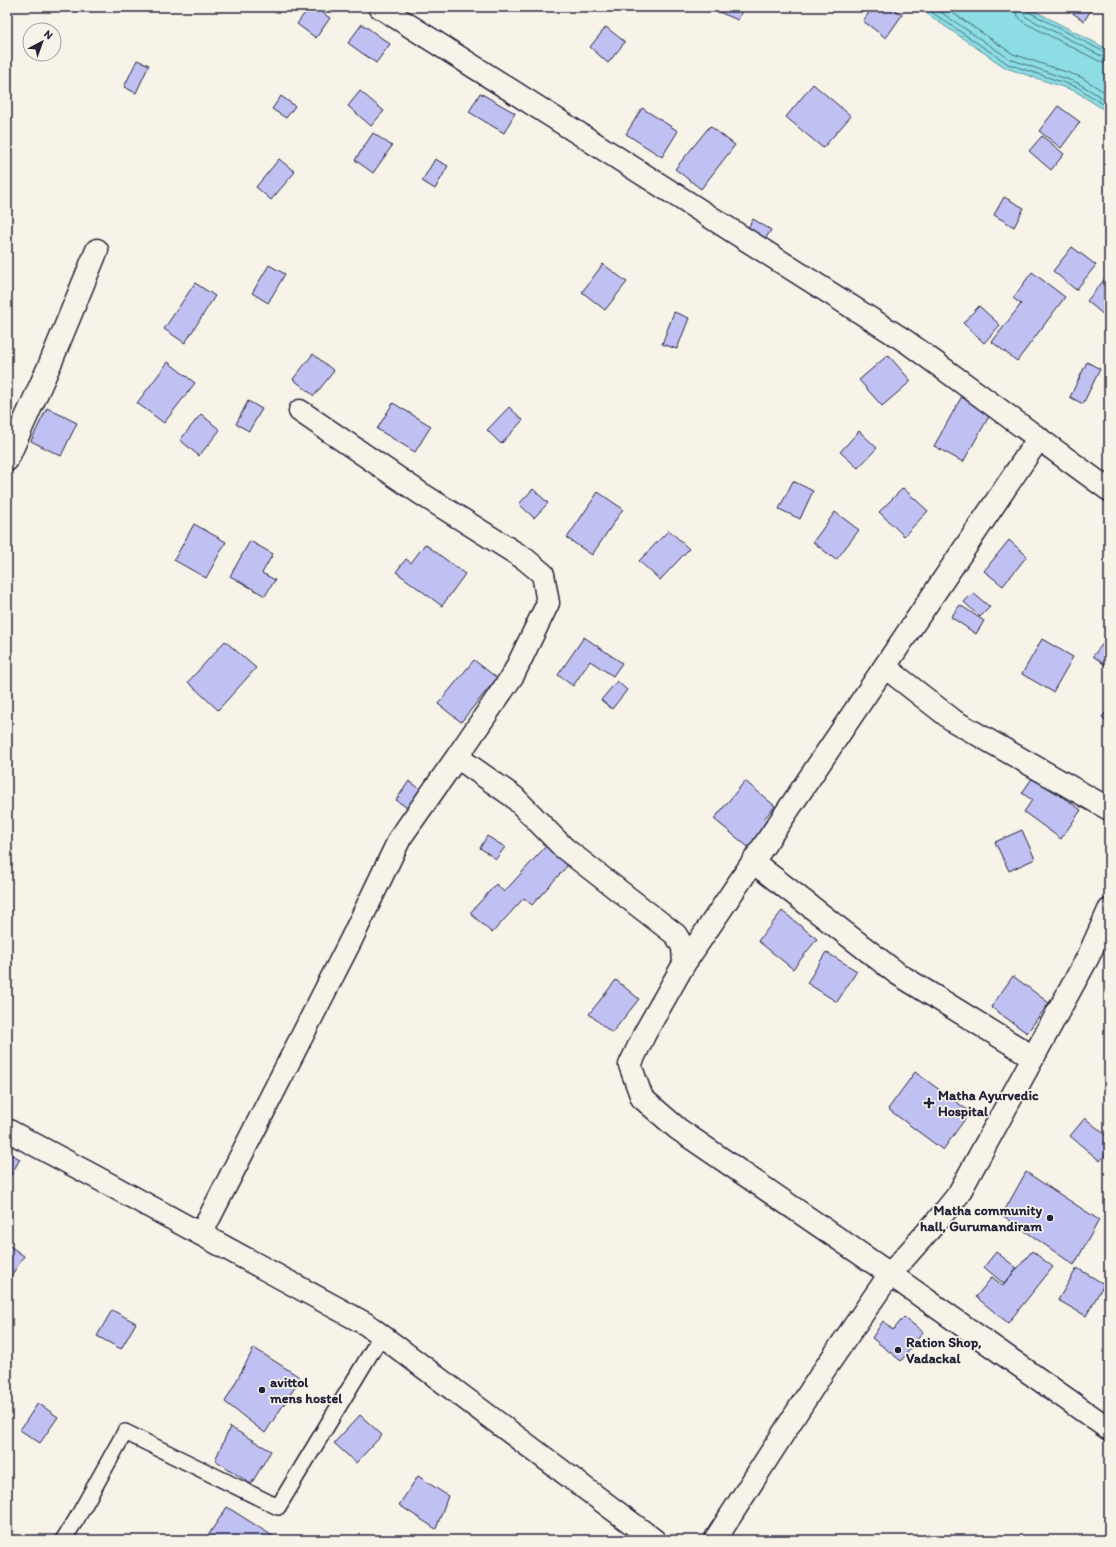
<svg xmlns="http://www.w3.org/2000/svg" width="1116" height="1547" viewBox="0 0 1116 1547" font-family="Itim,sans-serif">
<rect width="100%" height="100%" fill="#f7f3e8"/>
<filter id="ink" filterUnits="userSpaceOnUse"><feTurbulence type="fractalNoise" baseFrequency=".025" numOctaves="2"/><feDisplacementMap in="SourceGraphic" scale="8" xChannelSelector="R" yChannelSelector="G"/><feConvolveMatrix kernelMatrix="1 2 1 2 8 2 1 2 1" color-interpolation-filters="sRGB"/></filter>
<g filter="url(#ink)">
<!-- water -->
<path fill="#8cdde4" stroke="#6292a0" d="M 917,7 L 1027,7 L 1109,50 L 1109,113 L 1075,91 L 1006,68 Z"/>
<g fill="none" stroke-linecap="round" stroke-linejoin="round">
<!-- shore -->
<path stroke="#4c6d7f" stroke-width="1" d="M 924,7 L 1008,64 L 1077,87 L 1109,108
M 933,7 L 1010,59 L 1078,83 L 1109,102
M 944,7 L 1013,54 L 1081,77 L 1109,95
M 1015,7 L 1017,15 L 1023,22 L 1101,62 L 1109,64
M 1021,7 L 1022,12 L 1026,17 L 1103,57 L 1109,58
M 1026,7 L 1029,12 L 1106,53 L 1109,53"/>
</g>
<!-- building -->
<path fill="#c0c1f3" stroke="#22223b" d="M 309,7 L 314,7 L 330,18 L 316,38 L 297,24 Z
M 707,7 L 744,7 L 738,20 Z
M 873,7 L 891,7 L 902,15 L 886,38 L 863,21 Z
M 1064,7 L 1093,7 L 1084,21 Z
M 362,24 L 390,44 L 376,63 L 348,43 Z
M 606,27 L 625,42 L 608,63 L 590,47 Z
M 137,60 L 149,65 L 136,93 L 124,87 Z
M 813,84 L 851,116 L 823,148 L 786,117 Z
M 360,91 L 384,111 L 371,126 L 348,106 Z
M 480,93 L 515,113 L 504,133 L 469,112 Z
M 281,96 L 295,106 L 286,118 L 272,109 Z
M 1058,106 L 1080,122 L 1061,148 L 1039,131 Z
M 642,108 L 678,131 L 662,157 L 626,134 Z
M 710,126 L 735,145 L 701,189 L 675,169 Z
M 373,133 L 392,146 L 373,173 L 355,160 Z
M 1042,136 L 1064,154 L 1051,170 L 1029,151 Z
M 279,159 L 295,172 L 271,200 L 256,187 Z
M 435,159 L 448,166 L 435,189 L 422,181 Z
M 1004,197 L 1024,208 L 1014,227 L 994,215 Z
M 753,219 L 771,230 L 762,244 L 745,233 Z
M 1072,247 L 1096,265 L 1076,290 L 1053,271 Z
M 603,264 L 627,282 L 605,310 L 582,292 Z
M 269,265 L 285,274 L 268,303 L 252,293 Z
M 1032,272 L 1065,297 L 1017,361 L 992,342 L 1021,304 L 1013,298 Z
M 1108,275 L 1109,276 L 1109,311 L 1105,316 L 1087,301 Z
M 195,283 L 215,296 L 185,343 L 164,329 Z
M 979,306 L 1000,325 L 984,343 L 963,323 Z
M 674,312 L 689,318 L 677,349 L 662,344 Z
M 313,354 L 334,371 L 314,396 L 293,379 Z
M 888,355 L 911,381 L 882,406 L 859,380 Z
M 168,362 L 195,383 L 164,423 L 137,403 Z
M 1087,362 L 1100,369 L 1083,404 L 1070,397 Z
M 962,396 L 991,413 L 963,462 L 934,446 Z
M 248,401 L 262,409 L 249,431 L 236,424 Z
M 393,403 L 431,426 L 415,452 L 377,429 Z
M 509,407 L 523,420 L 501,444 L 487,430 Z
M 47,408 L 77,423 L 61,456 L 31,441 Z
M 201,414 L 220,430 L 199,456 L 180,440 Z
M 859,431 L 877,448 L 858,468 L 840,452 Z
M 793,481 L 813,491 L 800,519 L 779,509 Z
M 903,488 L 928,511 L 904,536 L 879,512 Z
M 533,489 L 548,503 L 534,518 L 519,504 Z
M 598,492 L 623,509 L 592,555 L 567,538 Z
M 835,512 L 859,530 L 836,560 L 813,542 Z
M 194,524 L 226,542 L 206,578 L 174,560 Z
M 669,530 L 689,549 L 660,580 L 639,561 Z
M 1009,540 L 1027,556 L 1003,586 L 984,571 Z
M 250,541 L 273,554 L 262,573 L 275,580 L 265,596 L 230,576 Z
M 425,544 L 465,574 L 442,606 L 396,572 L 406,559 L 411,563 Z
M 973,593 L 990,607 L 980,617 L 964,602 Z
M 960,605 L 984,621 L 976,634 L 951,617 Z
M 1109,636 L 1109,668 L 1093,656 Z
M 584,637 L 622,663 L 613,676 L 590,661 L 573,686 L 558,675 Z
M 1042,639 L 1073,657 L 1053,692 L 1022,674 Z
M 225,641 L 256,668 L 218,710 L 188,682 Z
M 474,660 L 497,678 L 461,722 L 438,704 Z
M 617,681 L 627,690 L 612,709 L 601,700 Z
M 1109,708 L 1109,723 L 1102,717 Z
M 1033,777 L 1081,810 L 1061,839 L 1024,812 L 1032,800 L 1022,793 Z
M 409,781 L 426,793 L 413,812 L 396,800 Z
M 745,781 L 775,806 L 764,819 L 773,827 L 753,851 L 714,819 Z
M 1022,830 L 1035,859 L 1009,871 L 995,842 Z
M 487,836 L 505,847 L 496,859 L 480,848 Z
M 547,845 L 568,865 L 532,905 L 524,898 L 492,933 L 470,913 L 496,884 L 504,892 Z
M 782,911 L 817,939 L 793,969 L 758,941 Z
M 826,952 L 857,971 L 837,1002 L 807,983 Z
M 1013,976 L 1049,1003 L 1027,1033 L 991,1007 Z
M 616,980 L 639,999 L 612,1033 L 589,1014 Z
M 915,1072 L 970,1112 L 943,1150 L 888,1109 Z
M 1085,1118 L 1109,1138 L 1109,1150 L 1100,1161 L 1070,1136 Z
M 7,1152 L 20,1159 L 7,1182 Z
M 1026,1172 L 1099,1220 L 1074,1265 L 1002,1215 Z
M 7,1244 L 24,1256 L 9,1279 L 7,1277 Z
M 1032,1251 L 1053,1267 L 1008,1323 L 976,1297 L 992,1277 L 1003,1286 Z
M 996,1252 L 1017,1268 L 1004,1284 L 984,1267 Z
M 1077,1268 L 1104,1284 L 1086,1316 L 1058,1300 Z
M 112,1310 L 136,1323 L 121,1349 L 97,1336 Z
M 904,1317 L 923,1332 L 901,1361 L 872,1338 L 883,1321 L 893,1330 Z
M 254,1348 L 301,1378 L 265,1433 L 225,1402 Z
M 38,1403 L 58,1417 L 40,1443 L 20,1430 Z
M 360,1415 L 382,1435 L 356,1463 L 334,1443 Z
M 230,1427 L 271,1451 L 251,1484 L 215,1460 Z
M 418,1476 L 448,1496 L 436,1529 L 399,1505 Z
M 227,1507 L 279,1540 L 205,1540 Z"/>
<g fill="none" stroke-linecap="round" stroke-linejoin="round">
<!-- service casing -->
<g stroke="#22223b" stroke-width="18">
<path id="service" d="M 63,1540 L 76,1520 L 125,1432 L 278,1507 L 381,1336"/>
</g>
<!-- minor casing -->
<g stroke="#22223b" stroke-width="25">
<path id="minor" d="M 380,7 L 907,342 L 1109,490
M 300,411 L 420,493 L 525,559 L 543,574 L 548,603 L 513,675 L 457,757 L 514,797 L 564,848 L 676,935 L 683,947 L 684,964 L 645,1033 L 630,1065 L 642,1098 L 678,1129 L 890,1274
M 7,460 L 50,364 L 97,250
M 885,667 L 954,721 L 1109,809
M 753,862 L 898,974 L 1033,1057
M 684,964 L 1039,438
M 201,1234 L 351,940 L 400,838 L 457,757"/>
</g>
<!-- tertiary casing -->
<g stroke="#22223b" stroke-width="25">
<path id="tertiary" d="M 890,1274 L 937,1221 L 958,1195 L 1088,957 L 1109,910"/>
</g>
<!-- secondary casing -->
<g stroke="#22223b" stroke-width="25">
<path id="secondary" d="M 7,1130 L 92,1175 L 366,1324 L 654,1540
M 715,1540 L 822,1373 L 890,1274 L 1109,1429"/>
</g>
<!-- service -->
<use href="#service" stroke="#f7f3e8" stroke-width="15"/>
<!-- minor -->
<use href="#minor" stroke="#f7f3e8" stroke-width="22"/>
<!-- tertiary -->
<use href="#tertiary" stroke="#f7f3e8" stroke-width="22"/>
<!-- secondary -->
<use href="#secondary" stroke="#f7f3e8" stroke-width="22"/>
</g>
</g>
<!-- markers -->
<g fill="#22223b" stroke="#f7f3e8" stroke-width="1.5">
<path d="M927 1097h4v4h4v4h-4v4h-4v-4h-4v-4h4z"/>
<circle cx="1050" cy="1218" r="4"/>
<circle cx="898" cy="1350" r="4"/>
<circle cx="262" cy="1390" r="4"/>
</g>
<g text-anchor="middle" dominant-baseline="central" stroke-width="3.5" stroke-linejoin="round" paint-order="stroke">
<!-- poi labels -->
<g font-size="14" font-weight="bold" fill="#22223b" stroke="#f7f3e8" text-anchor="start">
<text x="938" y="1095">Matha Ayurvedic<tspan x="938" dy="16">Hospital</tspan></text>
<text x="1042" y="1210" text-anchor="end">Matha community<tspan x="1042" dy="16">hall, Gurumandiram</tspan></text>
<text x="906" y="1342">Ration Shop,<tspan x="906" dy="16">Vadackal</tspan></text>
<text x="270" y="1382">avittol<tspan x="270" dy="16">mens hostel</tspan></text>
</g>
</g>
<!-- margin -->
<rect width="1116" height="1547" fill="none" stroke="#f7f3e8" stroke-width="24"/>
<rect x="12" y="12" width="1092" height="1523" fill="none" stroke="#22223b" stroke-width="1.5" filter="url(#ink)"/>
<!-- north arrow -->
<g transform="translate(42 42) rotate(41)"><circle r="19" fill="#f7f3e8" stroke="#a29fa3"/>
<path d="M0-3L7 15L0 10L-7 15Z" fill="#22223b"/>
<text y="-6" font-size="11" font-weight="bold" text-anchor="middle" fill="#22223b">N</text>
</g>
</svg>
